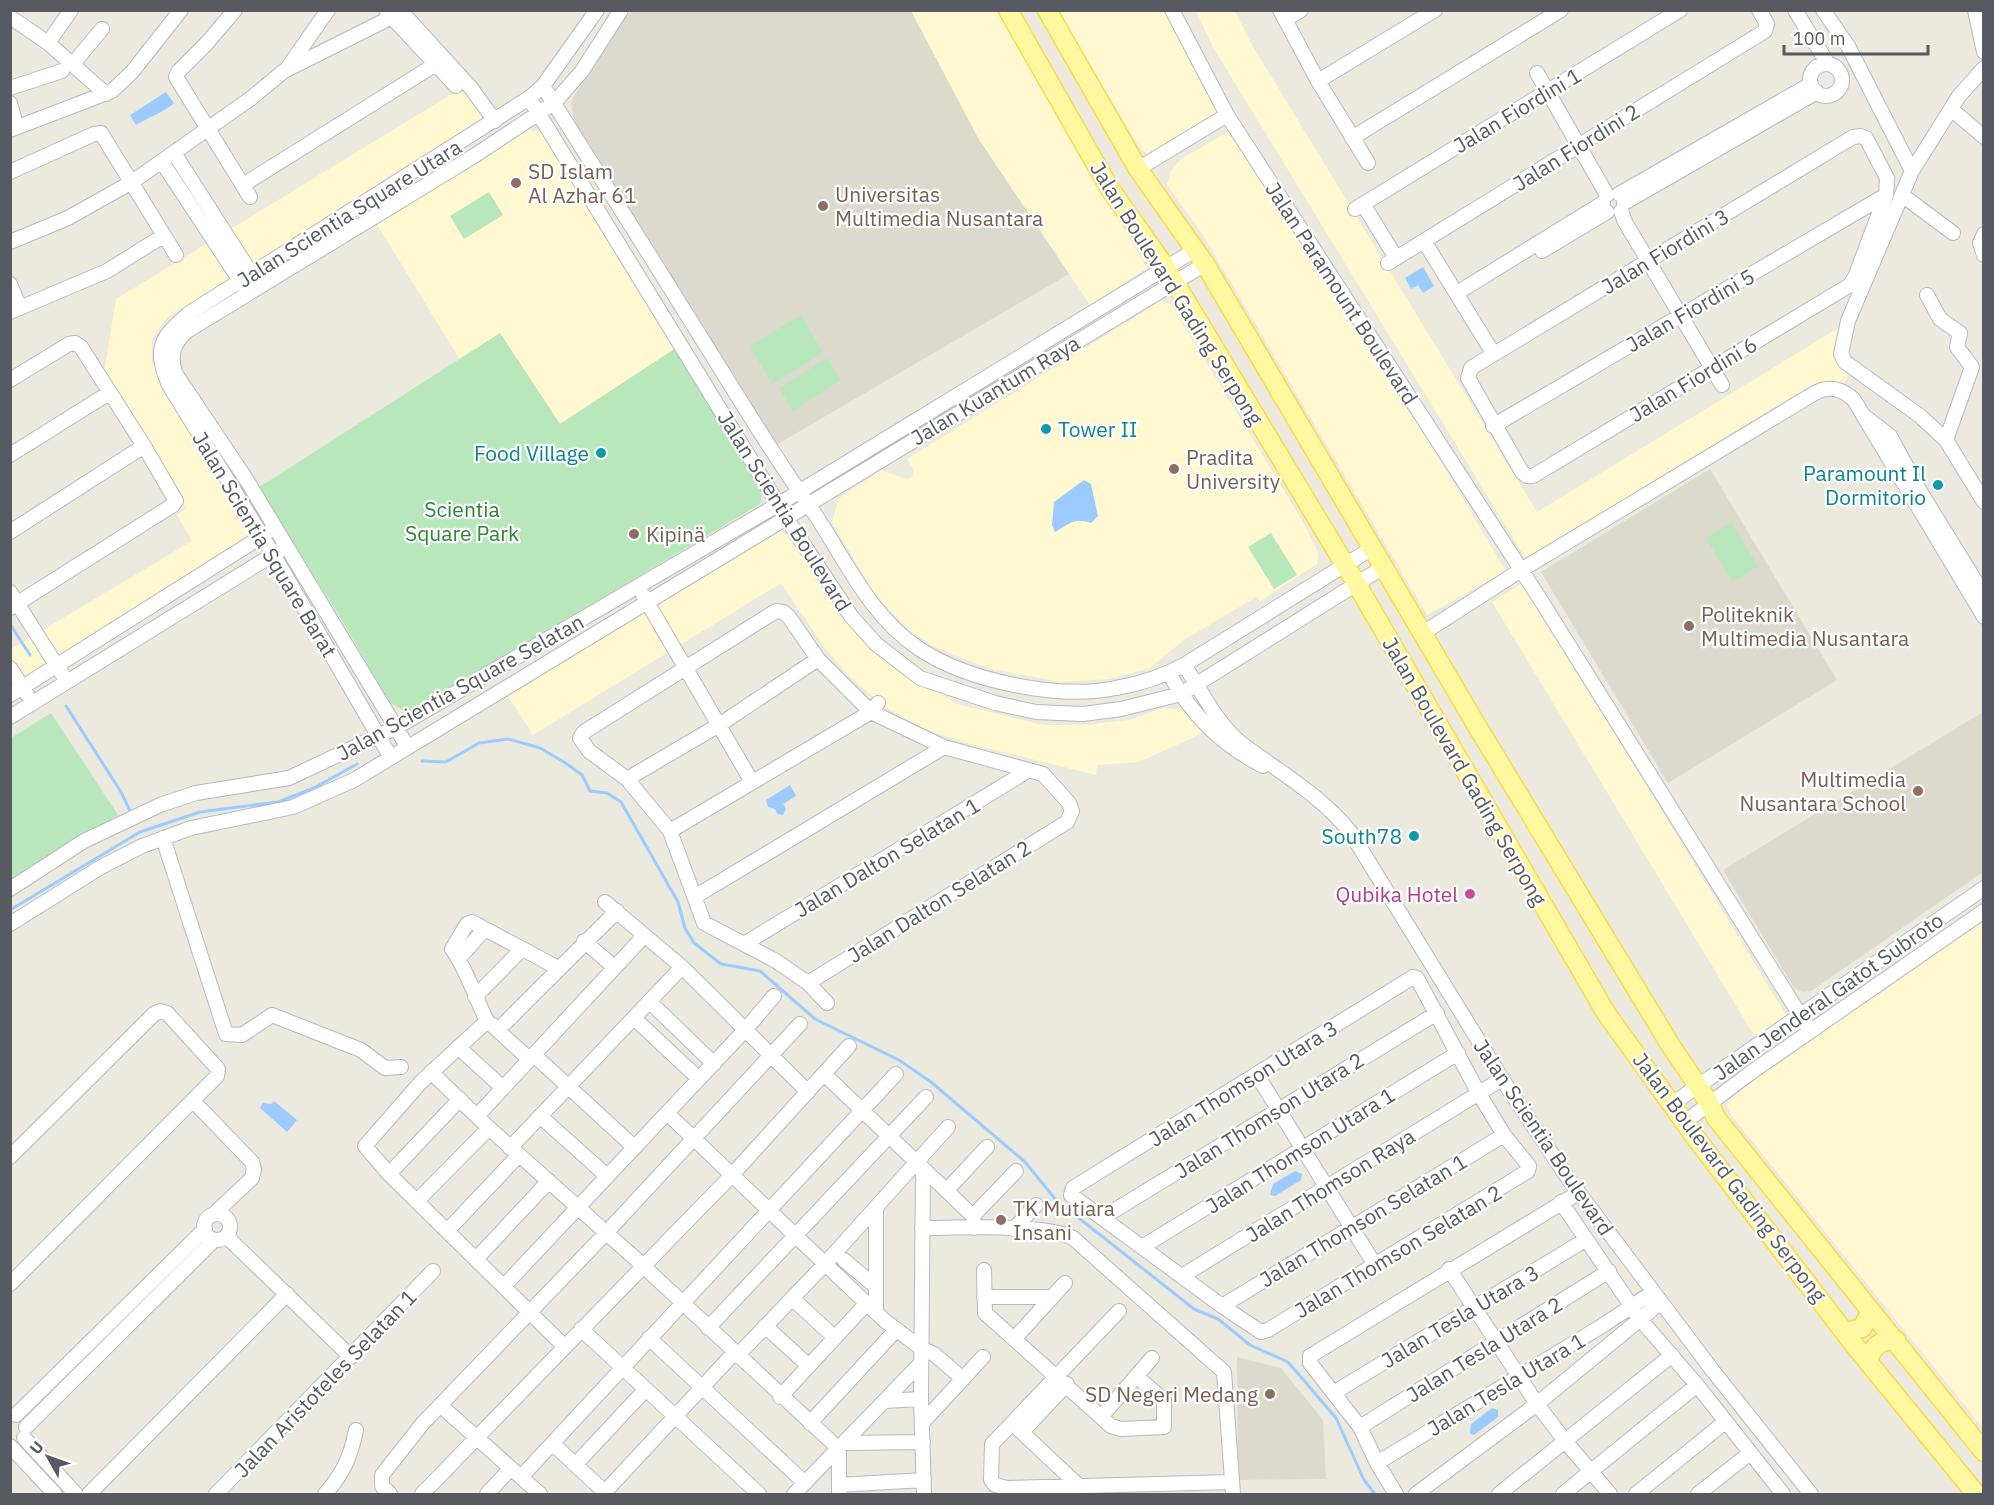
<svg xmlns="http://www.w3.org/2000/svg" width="1994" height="1505" viewBox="0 0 1994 1505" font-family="'IBM Plex Sans',sans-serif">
<rect width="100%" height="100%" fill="#eceade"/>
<!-- commercial -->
<path fill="#fff8d0" d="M 911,11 L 997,11 L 1147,268 L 1090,305 L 978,138 Z
M 1058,11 L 1174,11 L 1223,115 L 1150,155 L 1141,150 Z
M 1196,11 L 1235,11 L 1252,45 L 1537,512 L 1840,327 L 1835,357 L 1850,373 L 1842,388 L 1830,383 L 1811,385 L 1526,559 L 1214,49 Z
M 465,86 L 486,124 L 168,317 L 152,339 L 152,361 L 159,380 L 249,531 L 244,547 L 11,690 L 11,649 L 192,541 L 177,515 L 186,508 L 104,373 L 116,299 Z
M 1240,125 L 1506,571 L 1427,615 L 1203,235 L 1167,185 L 1170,172 L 1181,159 Z
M 526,130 L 541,131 L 676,348 L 560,424 L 500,333 L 460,360 L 375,221 Z
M 1161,301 L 1171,304 L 1303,522 L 1318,552 L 1317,564 L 1260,601 L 1256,597 L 1184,640 L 1150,668 L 1109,679 L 1059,682 L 988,668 L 937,648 L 910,631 L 876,596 L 832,522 L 839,498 L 881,470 L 907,479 L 912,477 L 914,470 L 907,459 Z
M 775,531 L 795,536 L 849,621 L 911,674 L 957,704 L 1043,725 L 1084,725 L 1129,720 L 1163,708 L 1176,709 L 1186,713 L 1203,733 L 1139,762 L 1097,765 L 1096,775 L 967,743 L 923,728 L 882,705 L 848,675 L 824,647 L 781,583 L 533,735 L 505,691 Z
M 1523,583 L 1786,1015 L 1755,1037 L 1492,602 Z
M 1983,922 L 1983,1428 L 1731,1115 L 1727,1105 L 1732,1095 Z"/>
<!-- education -->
<path fill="#dcdacd" d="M 633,11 L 911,11 L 978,138 L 1069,274 L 771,448 L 575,125 L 571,103 L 575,94 L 626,15 Z
M 1710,469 L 1837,680 L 1668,783 L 1541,572 Z
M 1983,712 L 1983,872 L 1811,991 L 1803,992 L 1794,988 L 1723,870 Z
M 1237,1357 L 1281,1368 L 1323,1420 L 1326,1479 L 1238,1480 Z"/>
<!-- green -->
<path fill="#b7e7bb" d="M 489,192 L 503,215 L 464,239 L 450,216 Z
M 801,315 L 823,353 L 772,384 L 750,346 Z
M 500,333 L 560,424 L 676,348 L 763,488 L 760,504 L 417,709 L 405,711 L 390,703 L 340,617 L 258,488 Z
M 827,358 L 841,380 L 793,411 L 779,388 Z
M 1731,523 L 1758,566 L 1732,582 L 1706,538 Z
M 1271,533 L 1297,575 L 1274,589 L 1248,547 Z
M 51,713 L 118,815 L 11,879 L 11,738 Z"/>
<!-- water -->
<path fill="#9bcbff" d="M 166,92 L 174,103 C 171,108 146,119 136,125 L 130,115 Z
M 1423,267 L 1434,286 L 1423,293 L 1418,285 L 1411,289 L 1405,278 Z
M 1084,480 L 1091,484 L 1098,516 L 1091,523 C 1073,517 1070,524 1055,532 L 1052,525 L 1054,502 Z
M 790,785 L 796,796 L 783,804 L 786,809 L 783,815 L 777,814 L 775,809 L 768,807 L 766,800 Z
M 274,1101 L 297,1120 L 287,1132 L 260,1108 L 263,1103 L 271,1104 Z
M 1295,1171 L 1302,1174 L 1301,1180 L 1275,1196 L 1270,1195 L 1273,1184 Z
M 1492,1408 L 1498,1410 L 1498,1417 L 1474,1435 L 1470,1434 L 1471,1424 Z"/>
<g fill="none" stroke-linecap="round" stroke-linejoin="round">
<!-- stream -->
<path stroke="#9bcbff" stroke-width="3" d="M 10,624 L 30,655
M 66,706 L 121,792 L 132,815
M 422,761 L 446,762 L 479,743 L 508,739 L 540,748 L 564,762 L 582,775 L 590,791 L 607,793 L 621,802 L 678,902 L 685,928 L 694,943 L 721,964 L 760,971 L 815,1019 L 899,1060 L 931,1082 L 1025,1162 L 1056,1200 L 1194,1309 L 1218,1319 L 1250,1345 L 1288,1362 L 1336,1418 L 1364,1480 L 1375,1494
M 10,910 L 140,832 L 200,812 L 278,802 L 314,788 L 357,764"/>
<!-- minor casing -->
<g stroke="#b6b9bf" stroke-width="16">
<path id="minor" d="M 235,10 L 206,44 L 179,71 L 176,77 L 250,197
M 400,10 L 471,88 L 495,121
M 1172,10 L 1227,115 L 1540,599 L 1810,1031
M 1280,10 L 1318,81 L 1368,163
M 1795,10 L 1828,64
M 1823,10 L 1848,46 L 1912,171
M 1975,10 L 1984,52
M 387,12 L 456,86
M 10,17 L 48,43 L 106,94
M 1285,20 L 1301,10
M 48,43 L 71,10
M 73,64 L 102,29
M1810 80a16 16 0 1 1 32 0a16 16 0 1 1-32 0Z
M 286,70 L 328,10
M 1537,73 L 1607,195
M 1318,81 L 1435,10
M 543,86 C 600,176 656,265 712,355 C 743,405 774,456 808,504 C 842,552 867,614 918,648 C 967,681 1058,700 1116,688 C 1139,684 1164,676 1184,665 L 1374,547
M 10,88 L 62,71
M 529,98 L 794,530 L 851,616 L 876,644 L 920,678 L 995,703 L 1036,712 L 1083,714 L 1121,709 L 1181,694 L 1385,566
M 10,103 L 14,117
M 1951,109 L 1984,137
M 10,130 L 112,91 L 132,72 L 181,10
M 1860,136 L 1866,138 L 1887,178 L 1886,195 L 1855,277 L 1850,285 L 1533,476 L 1527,476 L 1522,472 L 1468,378 L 1471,368 L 1853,137 Z
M 1352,138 L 1561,10
M 174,153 L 256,281
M 162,162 L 245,288
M 1138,169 L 1227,115
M 10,172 L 94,134 L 101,133 L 176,255
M 243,185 L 436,64
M 1619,194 L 1811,84
M 1902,195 L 1953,233
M 1624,203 L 1817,92
M 1363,204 L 1396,258
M 1355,209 L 1680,10
M 1621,211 L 1625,222 L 1722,385
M 1984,234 L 1980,243 L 1984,255
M 1424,241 L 1493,353
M 10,242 L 68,218 L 132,182 L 250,99 L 284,71 L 392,17
M 1542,251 L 1607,212
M 1388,263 L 1765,31 L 1767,24 L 1759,10
M 10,284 L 20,308
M 1457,293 L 1603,203
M 1927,295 L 1940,319 L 1960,333 L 1957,347 L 1972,367 L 1946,440 L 1920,416 L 1845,362 L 1841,354 L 1848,321 L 1912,171 L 1959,96 L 1984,68
M 10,312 L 107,271 L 163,236
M 10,380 L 69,344 L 75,343 L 81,347 L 144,446 L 176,501 L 173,505 L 10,608
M 1867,418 L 1890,436 L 1921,493 L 1984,595
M 1493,426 L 1886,195
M 1946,440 L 1984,502
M 10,455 L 109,393
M 10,532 L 144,446
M 10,592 L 62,674
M 643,595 L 752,782
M 1423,633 L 1521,570 L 1815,393 C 1829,385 1843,389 1854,400 L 1984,617
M 1184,665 C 1202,691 1216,723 1241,743 C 1279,772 1321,795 1351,833 L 1502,1079 L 1570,1181 L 1713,1371 L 1811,1494
M 10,668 L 27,694
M 1169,673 C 1191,715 1221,744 1263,766
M 10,695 L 267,533
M 10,717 L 279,551
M 407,746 L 246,479 L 175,373 C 170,356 173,343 187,331 L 474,156 L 554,103 L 582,71 L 621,10
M 390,756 L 273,554 L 169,385 C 153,347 161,337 191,312 L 529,98 L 543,86 L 597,10
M 627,779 L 719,725 L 818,659
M 670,831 L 871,712 L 878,703
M 163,838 L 226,1034 L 242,1035 L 272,1015 L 361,1050 L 385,1068 L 401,1067
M 10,889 L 84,841 L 160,805 L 196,793 L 289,778 L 397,727 L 779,504 L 1195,250
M 696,896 L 944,747
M 605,902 L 682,967 L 808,1092
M 10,924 L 101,867 L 142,846 L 191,828 L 293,807 L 354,780 L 1205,264
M 584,941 L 614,967
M 744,944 L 1029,770
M 460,957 L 484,930
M 558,968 L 472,922 L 467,924 L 452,949 C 467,970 475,997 487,1021 L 421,1082 L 365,1146 L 389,1174 L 564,1346
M 1413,977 L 1417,978 L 1478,1092 L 1504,1135 L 1529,1166 L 1528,1171 L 1268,1330 L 1261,1332 L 1222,1306 L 1071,1195 L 1073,1188 Z
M 808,983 L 1067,822 L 1072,811 L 1069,803 L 1043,774 L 944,747 L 871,712 L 818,659 L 789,617 L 783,612 L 776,611 L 584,732 L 580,738 L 589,751 L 627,779 L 670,831 L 704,923 L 776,961 L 808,983 L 827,1003
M 475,997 L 522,949
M 651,1003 L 714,1064
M 635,1019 L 699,1079
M 491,1024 L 529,1059
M 499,1029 L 617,911
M 458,1047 L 503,1088
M 534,1055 L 634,1147
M 431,1072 L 489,1128 L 638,1261 L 839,1449 L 839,1494
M 824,1074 L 973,1216 L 975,1228
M 1257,1075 L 1375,1265
M 193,1101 L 252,1162 L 254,1169 L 252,1178 L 213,1215
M 1672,1104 L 1984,888
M 667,1113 L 884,1320 L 922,1349 L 934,1354 L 963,1379
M 477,1116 L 644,936
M 540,1116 L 607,1176
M 1685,1122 L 1753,1071 L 1984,911
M 510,1148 L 682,967
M 10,1157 L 154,1014 L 160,1011 L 167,1013 L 218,1069 L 217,1076 L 10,1284
M 923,1168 L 921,1399 L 924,1494
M 389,1174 L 460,1099
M 947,1190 L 987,1147
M 417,1201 L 489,1128
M 1561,1202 L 1640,1319 L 1697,1385 L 1783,1494
M204 1227a13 13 0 1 1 26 0a13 13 0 1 1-26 0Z
M 973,1216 L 1016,1171
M 1102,1218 L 1437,1013
M 922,1228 C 957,1228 1045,1223 1073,1238 L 1224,1372 L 1233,1494
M 1014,1229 L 1036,1205
M 447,1231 L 519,1155
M 226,1236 L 351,1357
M 1142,1247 L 1458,1053
M 476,1259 L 549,1181
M 844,1260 L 876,1287
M 1449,1269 L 1537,1404 L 1565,1441 L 1610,1494
M 984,1270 L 985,1313 L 1111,1426 L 1121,1429 L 1164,1427 L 1164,1400 L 1136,1376
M 1182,1276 L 1502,1079
M 504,1286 L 746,1029 L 774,996
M 984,1297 L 1051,1297
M 792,1298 L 835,1338
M 1222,1306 L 1504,1135
M 876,1311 L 876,1207
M 1119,1311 L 992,1444 L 991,1480 L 995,1485 L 1007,1488 L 1232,1482
M 765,1326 L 809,1366
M 708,1328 L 926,1097
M 581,1329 L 759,1494
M 649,1338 L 805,1483
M 1014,1339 L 1065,1283
M 737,1356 L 825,1264 L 948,1127
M 1335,1392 L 1585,1240
M 780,1397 L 867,1303
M 885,1401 L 921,1399
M 440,1405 L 540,1494
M 16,1415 L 205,1229
M 1101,1417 L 1152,1358
M 810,1423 L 896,1330
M 922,1423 L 983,1357
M 1013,1424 L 1078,1485 L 1078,1490
M 26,1427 L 214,1240
M 1360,1427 L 1609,1271
M 1022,1432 L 1067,1384
M 24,1438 L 76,1494
M 845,1443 L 923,1442
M 554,1445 L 607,1494
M 10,1446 L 55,1494
M 1377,1463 L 1605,1324 L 1653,1292
M 575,1465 L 645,1390
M 521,1477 L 896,1074
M 839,1485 L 924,1480
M 89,1494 L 287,1294
M 216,1494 L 433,1271
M 325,1494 C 343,1474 351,1456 356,1430
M 390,1494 L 382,1486 L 382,1475 L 423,1423 L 606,1233 L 800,1024
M 422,1494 L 731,1176 L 849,1046
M 487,1494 L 511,1468
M 603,1494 L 734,1353
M 794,1494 L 921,1363
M 1396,1494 L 1377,1463 L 1360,1427 L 1310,1363 L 1310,1356 L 1578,1193
M 1416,1494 L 1537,1404 L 1661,1302
M 1499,1494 L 1672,1355
M 1563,1494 L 1697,1385
M 1636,1494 L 1725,1422
M 1698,1494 L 1750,1453"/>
</g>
<!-- major casing -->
<g stroke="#fdd947" stroke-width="21">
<path id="major" d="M 1008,10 L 1110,189 L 1166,268 L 1356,583 L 1606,1013 L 1695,1137 L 1855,1346 L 1976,1494
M 1047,10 L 1138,169 L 1205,264 L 1477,726 L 1671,1046 L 1710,1104 L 1716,1118 L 1984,1452
M 1847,1332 L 1862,1328 L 1871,1311
M 1868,1361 C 1872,1346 1881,1340 1896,1340"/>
</g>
<!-- minor -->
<use href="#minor" stroke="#fff" stroke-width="14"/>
<!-- major -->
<use href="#major" stroke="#fff8a0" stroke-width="18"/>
</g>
<!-- markers -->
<g fill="#8d6e63" stroke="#fff" stroke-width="2">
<circle cx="516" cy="183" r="6"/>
<circle cx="823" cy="206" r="6"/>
<circle cx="1174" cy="469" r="6"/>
<circle cx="634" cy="534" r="6"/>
<circle cx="1689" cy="626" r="6"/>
<circle cx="1918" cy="791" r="6"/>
<circle cx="1001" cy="1220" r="6"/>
<circle cx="1270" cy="1394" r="6"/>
</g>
<g fill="#0f9aa8" stroke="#fff" stroke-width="2">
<circle cx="1046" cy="429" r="6"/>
<circle cx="601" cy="453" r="6"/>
<circle cx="1938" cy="485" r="6"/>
<circle cx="1414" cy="836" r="6"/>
</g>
<circle fill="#d1479c" stroke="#fff" stroke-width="2" cx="1470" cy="894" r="6"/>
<g text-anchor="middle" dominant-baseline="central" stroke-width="4.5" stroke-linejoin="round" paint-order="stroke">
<!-- street labels -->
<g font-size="21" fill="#575b61" stroke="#fff">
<text transform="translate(1517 110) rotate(-31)">Jalan Fiordini 1</text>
<text transform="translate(1576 147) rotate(-32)">Jalan Fiordini 2</text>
<text transform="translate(349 213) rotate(-32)">Jalan Scientia Square Utara</text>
<text transform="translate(1665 251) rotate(-31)">Jalan Fiordini 3</text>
<text transform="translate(1177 293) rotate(58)">Jalan Boulevard Gading Serpong</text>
<text transform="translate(1342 293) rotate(57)">Jalan Paramount Boulevard</text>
<text transform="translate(1690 310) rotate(-30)">Jalan Fiordini 5</text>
<text transform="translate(1693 379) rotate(-31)">Jalan Fiordini 6</text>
<text transform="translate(995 390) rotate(-31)">Jalan Kuantum Raya</text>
<text transform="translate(785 511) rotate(58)">Jalan Scientia Boulevard</text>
<text transform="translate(265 544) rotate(59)">Jalan Scientia Square Barat</text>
<text transform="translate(460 687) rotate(-29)">Jalan Scientia Square Selatan</text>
<text transform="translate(1465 771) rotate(60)">Jalan Boulevard Gading Serpong</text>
<text transform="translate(887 857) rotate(-31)">Jalan Dalton Selatan 1</text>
<text transform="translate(939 901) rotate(-32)">Jalan Dalton Selatan 2</text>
<text transform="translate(1828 996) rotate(-35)">Jalan Jenderal Gatot Subroto</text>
<text transform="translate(1243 1083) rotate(-32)">Jalan Thomson Utara 3</text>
<text transform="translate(1269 1115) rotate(-32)">Jalan Thomson Utara 2</text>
<text transform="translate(1544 1137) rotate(56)">Jalan Scientia Boulevard</text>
<text transform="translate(1300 1150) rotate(-32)">Jalan Thomson Utara 1</text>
<text transform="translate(1730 1177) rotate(53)">Jalan Boulevard Gading Serpong</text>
<text transform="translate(1330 1185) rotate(-32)">Jalan Thomson Raya</text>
<text transform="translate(1363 1220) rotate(-31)">Jalan Thomson Selatan 1</text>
<text transform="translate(1398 1251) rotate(-31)">Jalan Thomson Selatan 2</text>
<text transform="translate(1460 1316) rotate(-31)">Jalan Tesla Utara 3</text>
<text transform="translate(1484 1349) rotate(-32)">Jalan Tesla Utara 2</text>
<text transform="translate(325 1383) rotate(-46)">Jalan Aristoteles Selatan 1</text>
<text transform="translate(1506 1384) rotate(-31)">Jalan Tesla Utara 1</text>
</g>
<!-- education labels -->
<g font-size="21" fill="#785e54" stroke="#fff" text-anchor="start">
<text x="528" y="171">SD Islam<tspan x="528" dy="24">Al Azhar 61</tspan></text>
<text x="835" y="194">Universitas<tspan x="835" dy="24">Multimedia Nusantara</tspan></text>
<text x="1186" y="457">Pradita<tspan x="1186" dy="24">University</tspan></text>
<text x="646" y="534">Kipinä</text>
<text x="1701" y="614">Politeknik<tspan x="1701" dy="24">Multimedia Nusantara</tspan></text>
<text x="1906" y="779" text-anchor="end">Multimedia<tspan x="1906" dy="24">Nusantara School</tspan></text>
<text x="1013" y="1208">TK Mutiara<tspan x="1013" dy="24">Insani</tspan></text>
<text x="1258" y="1394" text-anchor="end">SD Negeri Medang</text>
</g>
<!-- culture labels -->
<g font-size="21" fill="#0d838f" stroke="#fff" text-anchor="end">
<text x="1058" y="429" text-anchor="start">Tower II</text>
<text x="589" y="453">Food Village</text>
<text x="1926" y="473">Paramount Il<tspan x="1926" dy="24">Dormitorio</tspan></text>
<text x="1402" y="836">South78</text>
</g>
<!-- park labels -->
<g font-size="21" fill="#2d8438" stroke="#fff">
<text x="462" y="509">Scientia<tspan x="462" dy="24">Square Park</tspan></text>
</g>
<!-- hotel labels -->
<g font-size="21" fill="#b23c85" stroke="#fff" text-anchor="end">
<text x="1458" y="894">Qubika Hotel</text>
</g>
</g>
<!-- border -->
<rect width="1994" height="1505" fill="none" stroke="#575b61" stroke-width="24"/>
<!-- north arrow -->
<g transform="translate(48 1457) rotate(310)" stroke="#ffffff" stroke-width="4.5" paint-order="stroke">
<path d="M0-4.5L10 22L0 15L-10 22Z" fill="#575b61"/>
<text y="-9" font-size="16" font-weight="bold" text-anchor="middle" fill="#575b61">U</text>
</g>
<!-- scale -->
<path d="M1784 45v9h144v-9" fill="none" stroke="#575b61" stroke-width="3"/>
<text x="1793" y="45" font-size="18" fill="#575b61" stroke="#ffffff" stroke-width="4.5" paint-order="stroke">100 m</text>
</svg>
